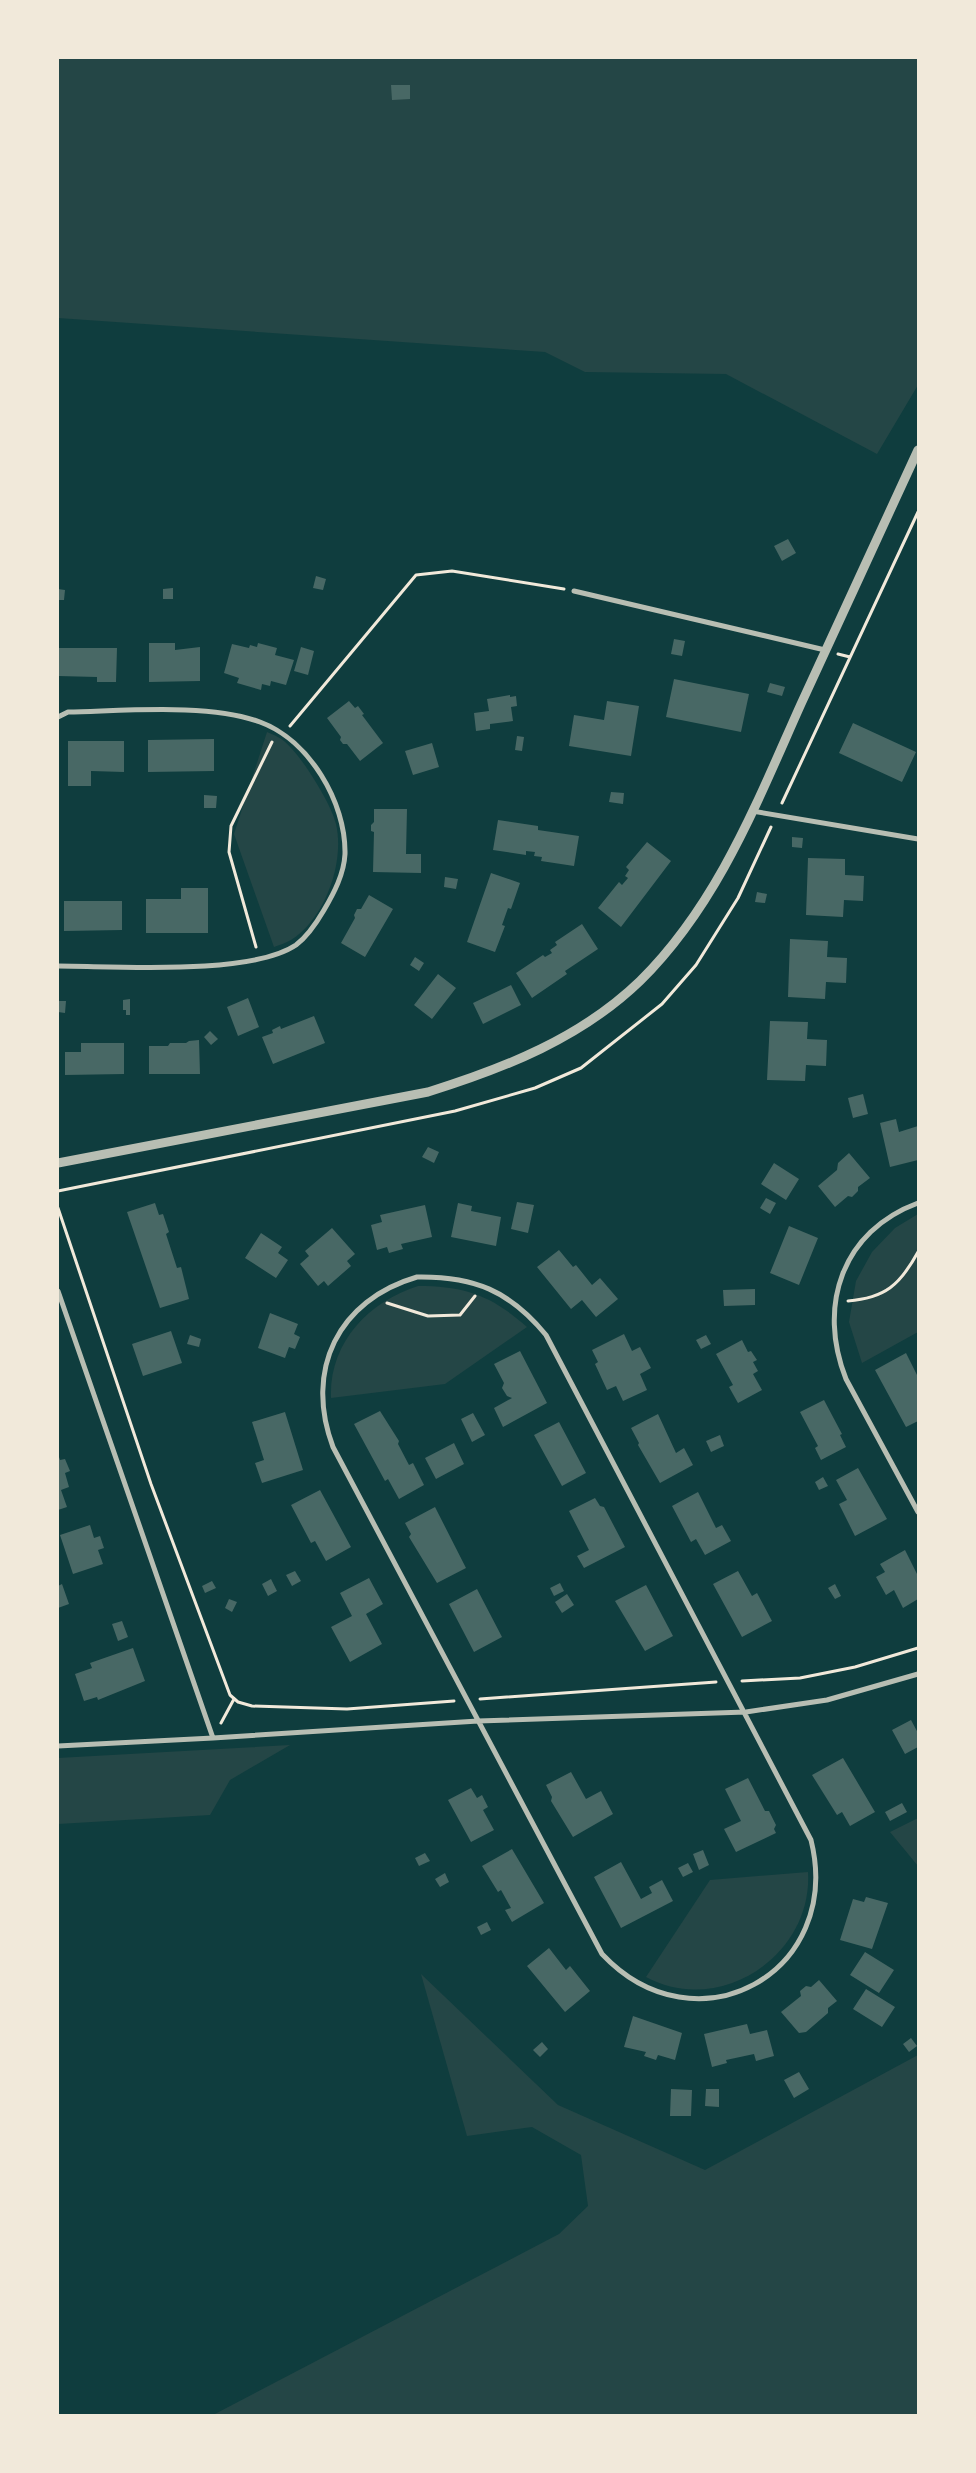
<svg xmlns="http://www.w3.org/2000/svg" width="976" height="2473" viewBox="0 0 976 2473" font-family="'Playfair Display',serif">
<rect width="100%" height="100%" fill="#0f3d3e"/>
<!-- green -->
<path fill="#244646" d="M 58,58 L 918,58 L 918,385 L 877,454 L 726,374 L 585,372 L 545,352 L 58,318 Z
M 267,732 C 272,734 279,737 284,741 C 301,755 331,803 336,824 C 345,862 325,919 291,940 C 286,943 279,945 274,947 L 234,834 Z
M 918,1214 L 918,1332 L 862,1363 L 849,1322 L 856,1281 L 872,1252 L 895,1228 Z
M 418,1286 C 466,1286 492,1296 527,1327 L 445,1384 L 331,1398 C 329,1343 368,1302 418,1286 Z
M 290,1745 L 230,1780 L 210,1815 L 58,1824 L 58,1758 Z
M 918,1818 L 918,1866 L 890,1832 Z
M 808,1872 C 813,1955 720,2017 646,1977 L 710,1880 Z
M 421,1974 L 558,2105 L 705,2170 L 918,2055 L 918,2415 L 213,2415 L 559,2234 L 588,2206 L 581,2155 L 532,2127 L 467,2136 Z"/>
<!-- building -->
<path fill="#486865" d="M 391,85 L 410,85 L 410,99 L 392,100 Z
M 788,539 L 796,553 L 782,561 L 774,546 Z
M 316,576 L 326,579 L 323,590 L 313,588 Z
M 173,588 L 173,599 L 163,599 L 163,589 Z
M 58,589 L 65,590 L 64,600 L 58,600 Z
M 674,639 L 685,641 L 682,656 L 671,654 Z
M 149,643 L 175,643 L 175,650 L 200,647 L 200,681 L 149,682 Z
M 258,643 L 277,648 L 275,655 L 294,660 L 286,685 L 271,681 L 270,686 L 262,684 L 261,690 L 237,683 L 239,678 L 224,673 L 232,644 L 249,648 L 250,645 L 257,647 Z
M 301,647 L 314,651 L 308,675 L 294,671 Z
M 58,648 L 117,648 L 116,682 L 97,682 L 97,677 L 58,676 Z
M 674,679 L 749,694 L 741,732 L 666,717 Z
M 770,683 L 785,687 L 782,696 L 767,692 Z
M 510,695 L 510,697 L 516,696 L 517,706 L 511,707 L 513,721 L 490,724 L 490,729 L 476,731 L 474,713 L 489,711 L 487,699 Z
M 349,701 L 355,708 L 358,706 L 364,714 L 362,715 L 383,743 L 360,761 L 347,744 L 343,744 L 340,740 L 341,737 L 327,718 Z
M 607,701 L 639,706 L 631,756 L 569,746 L 574,715 L 604,720 Z
M 853,723 L 916,752 L 902,782 L 839,753 Z
M 517,736 L 524,737 L 522,751 L 515,750 Z
M 214,739 L 214,771 L 148,772 L 148,740 Z
M 68,741 L 124,741 L 124,772 L 91,771 L 91,786 L 68,786 Z
M 432,743 L 439,767 L 413,775 L 405,751 Z
M 611,792 L 624,793 L 623,804 L 609,802 Z
M 204,795 L 217,796 L 216,808 L 204,808 Z
M 374,809 L 407,809 L 406,854 L 421,854 L 421,873 L 373,872 L 374,832 L 371,831 L 371,825 L 374,822 Z
M 498,820 L 538,826 L 538,830 L 579,836 L 574,866 L 541,861 L 542,857 L 534,856 L 535,852 L 526,851 L 526,855 L 493,850 Z
M 792,837 L 803,838 L 802,848 L 792,847 Z
M 647,842 L 671,861 L 621,927 L 598,908 L 619,882 L 622,885 L 628,878 L 625,876 L 629,870 L 626,867 Z
M 808,858 L 845,859 L 845,875 L 864,876 L 863,901 L 844,900 L 843,917 L 806,915 Z
M 491,873 L 520,883 L 511,909 L 508,908 L 502,925 L 505,926 L 495,952 L 467,942 Z
M 445,877 L 458,879 L 456,889 L 444,887 Z
M 181,888 L 208,888 L 208,933 L 146,933 L 146,899 L 181,899 Z
M 757,892 L 767,894 L 765,903 L 755,902 Z
M 369,895 L 393,909 L 365,957 L 341,943 L 355,918 L 354,915 L 357,909 L 361,909 Z
M 64,901 L 122,901 L 122,930 L 64,931 Z
M 582,924 L 598,949 L 565,971 L 567,974 L 532,998 L 516,973 L 543,955 L 545,957 L 552,953 L 550,950 L 557,945 L 555,942 Z
M 790,939 L 828,941 L 827,957 L 847,958 L 846,983 L 826,982 L 825,999 L 788,997 Z
M 415,957 L 424,963 L 419,971 L 410,965 Z
M 438,974 L 456,988 L 432,1019 L 414,1005 Z
M 511,985 L 521,1005 L 483,1024 L 473,1003 Z
M 248,998 L 259,1027 L 238,1036 L 227,1007 Z
M 130,999 L 130,1015 L 126,1015 L 126,1010 L 123,1010 L 123,1000 Z
M 58,1001 L 66,1001 L 65,1013 L 58,1012 Z
M 314,1016 L 325,1043 L 273,1064 L 262,1037 L 273,1033 L 272,1030 L 280,1026 L 281,1029 Z
M 770,1021 L 808,1022 L 807,1039 L 827,1040 L 826,1066 L 806,1065 L 805,1081 L 767,1080 Z
M 210,1031 L 218,1039 L 211,1045 L 204,1037 Z
M 199,1040 L 200,1074 L 149,1074 L 149,1046 L 168,1046 L 170,1043 L 186,1043 L 189,1041 Z
M 81,1043 L 124,1043 L 124,1074 L 65,1075 L 65,1052 L 81,1052 Z
M 863,1094 L 868,1114 L 853,1118 L 848,1098 Z
M 896,1119 L 899,1132 L 918,1126 L 918,1160 L 890,1167 L 880,1123 Z
M 428,1147 L 439,1152 L 434,1163 L 422,1157 Z
M 849,1153 L 870,1178 L 858,1187 L 858,1191 L 852,1197 L 848,1196 L 835,1207 L 818,1186 L 837,1170 L 838,1163 Z
M 774,1163 L 799,1179 L 786,1200 L 761,1184 Z
M 766,1198 L 776,1203 L 770,1214 L 760,1208 Z
M 517,1202 L 534,1205 L 528,1233 L 511,1229 Z
M 155,1203 L 159,1215 L 163,1214 L 169,1232 L 166,1234 L 177,1268 L 181,1267 L 189,1299 L 160,1308 L 127,1212 Z
M 458,1203 L 472,1206 L 471,1211 L 501,1217 L 496,1246 L 451,1237 Z
M 425,1205 L 432,1237 L 401,1244 L 403,1249 L 389,1253 L 387,1247 L 377,1250 L 371,1225 L 382,1222 L 380,1215 Z
M 789,1226 L 818,1238 L 799,1285 L 770,1273 Z
M 332,1228 L 355,1254 L 347,1261 L 351,1266 L 328,1286 L 324,1281 L 318,1286 L 300,1264 L 309,1256 L 305,1251 Z
M 261,1233 L 282,1247 L 278,1253 L 288,1260 L 276,1278 L 245,1258 Z
M 559,1250 L 573,1267 L 576,1265 L 592,1285 L 600,1278 L 618,1299 L 596,1317 L 582,1300 L 571,1309 L 537,1267 Z
M 755,1289 L 755,1305 L 724,1306 L 723,1290 Z
M 270,1313 L 298,1324 L 294,1334 L 300,1337 L 295,1349 L 289,1347 L 285,1358 L 258,1348 Z
M 171,1331 L 182,1363 L 143,1376 L 132,1344 Z
M 624,1334 L 632,1351 L 640,1347 L 651,1368 L 640,1374 L 647,1390 L 623,1401 L 616,1386 L 607,1390 L 595,1364 L 598,1362 L 592,1350 Z
M 190,1335 L 201,1339 L 199,1347 L 187,1344 Z
M 706,1335 L 711,1344 L 701,1349 L 696,1340 Z
M 742,1340 L 748,1352 L 751,1351 L 757,1360 L 753,1362 L 758,1371 L 753,1374 L 762,1390 L 738,1403 L 729,1387 L 733,1385 L 716,1354 Z
M 520,1351 L 547,1403 L 503,1427 L 494,1408 L 512,1398 L 507,1396 L 502,1388 L 504,1383 L 494,1364 Z
M 906,1353 L 918,1377 L 918,1421 L 906,1427 L 875,1370 Z
M 824,1400 L 842,1434 L 840,1435 L 846,1447 L 821,1460 L 815,1448 L 818,1446 L 800,1412 Z
M 380,1411 L 399,1441 L 398,1444 L 409,1465 L 413,1463 L 424,1485 L 399,1499 L 388,1479 L 385,1481 L 354,1424 Z
M 285,1412 L 303,1470 L 262,1483 L 255,1463 L 264,1460 L 252,1422 Z
M 473,1413 L 485,1435 L 472,1442 L 461,1419 Z
M 658,1414 L 676,1453 L 684,1448 L 693,1465 L 660,1483 L 638,1445 L 639,1443 L 631,1428 Z
M 559,1422 L 586,1473 L 562,1486 L 534,1435 Z
M 720,1435 L 724,1446 L 711,1452 L 706,1441 Z
M 454,1443 L 464,1464 L 436,1479 L 425,1458 Z
M 58,1454 L 60,1460 L 65,1459 L 70,1471 L 65,1473 L 69,1487 L 61,1490 L 67,1507 L 58,1510 Z
M 858,1468 L 887,1519 L 855,1536 L 839,1504 L 847,1500 L 836,1480 Z
M 823,1477 L 828,1486 L 819,1490 L 815,1482 Z
M 320,1490 L 351,1547 L 326,1561 L 315,1541 L 311,1543 L 291,1505 Z
M 698,1492 L 716,1528 L 722,1525 L 731,1541 L 705,1555 L 696,1539 L 691,1542 L 672,1506 Z
M 595,1498 L 600,1506 L 604,1507 L 625,1547 L 584,1568 L 577,1556 L 589,1550 L 569,1511 Z
M 435,1507 L 466,1568 L 437,1583 L 409,1537 L 411,1534 L 405,1523 Z
M 90,1525 L 94,1538 L 100,1536 L 104,1548 L 98,1550 L 103,1564 L 73,1574 L 60,1535 Z
M 905,1550 L 918,1576 L 918,1599 L 903,1608 L 894,1590 L 886,1595 L 876,1577 L 885,1572 L 880,1564 Z
M 295,1571 L 301,1581 L 292,1586 L 286,1575 Z
M 738,1571 L 752,1596 L 757,1593 L 772,1621 L 742,1637 L 713,1584 Z
M 369,1578 L 383,1604 L 366,1614 L 382,1644 L 350,1662 L 331,1627 L 352,1616 L 340,1593 Z
M 271,1579 L 277,1591 L 268,1596 L 262,1584 Z
M 212,1581 L 216,1588 L 205,1593 L 202,1586 Z
M 560,1583 L 564,1591 L 554,1596 L 550,1588 Z
M 62,1584 L 69,1604 L 58,1608 L 58,1586 Z
M 835,1584 L 841,1596 L 835,1599 L 828,1588 Z
M 646,1585 L 673,1636 L 645,1651 L 615,1601 Z
M 477,1589 L 502,1637 L 474,1652 L 449,1604 Z
M 567,1594 L 574,1605 L 562,1613 L 555,1602 Z
M 229,1599 L 237,1602 L 232,1612 L 225,1608 Z
M 122,1621 L 128,1637 L 118,1641 L 112,1624 Z
M 133,1648 L 145,1681 L 98,1700 L 97,1697 L 84,1701 L 75,1674 L 92,1668 L 90,1663 Z
M 911,1720 L 918,1733 L 918,1747 L 905,1754 L 892,1730 Z
M 843,1758 L 875,1812 L 850,1826 L 842,1812 L 837,1815 L 812,1775 Z
M 571,1772 L 586,1799 L 601,1791 L 613,1814 L 573,1837 L 551,1801 L 552,1797 L 546,1785 Z
M 748,1778 L 765,1811 L 769,1811 L 776,1825 L 774,1829 L 776,1833 L 736,1852 L 724,1829 L 741,1821 L 725,1789 Z
M 471,1788 L 477,1798 L 482,1795 L 488,1807 L 483,1810 L 494,1830 L 471,1842 L 448,1800 Z
M 902,1803 L 907,1812 L 890,1821 L 885,1812 Z
M 512,1849 L 544,1903 L 512,1922 L 505,1910 L 511,1908 L 501,1890 L 498,1892 L 482,1866 Z
M 703,1850 L 709,1865 L 699,1870 L 693,1854 Z
M 425,1853 L 430,1861 L 419,1866 L 415,1858 Z
M 621,1862 L 641,1899 L 652,1893 L 649,1887 L 662,1880 L 673,1901 L 621,1928 L 594,1877 Z
M 688,1863 L 693,1872 L 683,1877 L 678,1868 Z
M 445,1873 L 449,1882 L 440,1887 L 435,1879 Z
M 866,1897 L 888,1903 L 872,1949 L 840,1940 L 853,1899 L 864,1902 Z
M 487,1922 L 491,1930 L 481,1935 L 477,1927 Z
M 549,1948 L 566,1970 L 570,1966 L 590,1991 L 565,2012 L 527,1966 Z
M 865,1952 L 894,1970 L 879,1993 L 850,1975 Z
M 819,1980 L 837,2001 L 828,2008 L 828,2013 L 806,2032 L 799,2033 L 781,2012 L 801,1996 L 800,1991 L 806,1986 L 811,1987 Z
M 866,1989 L 895,2007 L 882,2027 L 853,2009 Z
M 633,2016 L 682,2033 L 675,2060 L 658,2055 L 656,2060 L 644,2056 L 646,2052 L 624,2047 Z
M 747,2024 L 750,2034 L 767,2030 L 774,2056 L 756,2061 L 754,2054 L 726,2060 L 727,2063 L 712,2067 L 704,2034 Z
M 911,2038 L 917,2046 L 909,2052 L 903,2044 Z
M 542,2042 L 548,2049 L 540,2057 L 533,2050 Z
M 799,2072 L 809,2089 L 794,2098 L 784,2080 Z
M 671,2089 L 692,2090 L 691,2116 L 670,2116 Z
M 706,2089 L 719,2089 L 719,2107 L 705,2106 Z"/>
<g fill="none" stroke-linecap="round" stroke-linejoin="round">
<!-- path -->
<path stroke="#f1e9da" stroke-width="3" d="M 838,654 L 850,657
M 290,726 L 416,575 L 452,571 L 564,589
M 782,803 L 918,512
M 256,947 L 229,852 L 231,826 L 272,742
M 58,1191 L 455,1111 L 535,1088 L 581,1068 L 662,1004 L 696,965 L 738,898 L 771,827
M 58,1208 L 151,1484 L 230,1695 L 238,1702 L 252,1706 L 347,1709 L 454,1701
M 848,1301 C 885,1298 900,1285 918,1252
M 387,1303 L 428,1316 L 460,1315 L 475,1296
M 742,1681 L 800,1678 L 855,1667 L 918,1648
M 480,1699 L 716,1682
M 221,1723 L 234,1699"/>
<!-- minor -->
<path stroke="#b8beb3" stroke-width="5" d="M 574,591 L 825,650
M 58,717 L 68,712 C 123,711 210,703 260,722 C 309,740 346,802 345,854 C 344,874 334,893 324,910 C 317,922 308,936 296,945 C 250,976 115,966 58,966
M 752,811 L 918,839
M 918,1203 C 842,1231 817,1306 846,1379 L 918,1512
M 417,1277 C 474,1276 510,1291 546,1335 L 811,1840 C 844,1973 696,2054 602,1954 L 333,1447 C 304,1370 338,1300 417,1277 Z
M 58,1291 L 213,1738 L 478,1721 L 746,1712 L 827,1700 L 918,1674
M 58,1746 L 213,1738"/>
<!-- tertiary -->
<path stroke="#b8beb3" stroke-width="9" d="M 58,1163 L 428,1092 C 505,1068 581,1038 640,981 C 718,904 757,802 801,704 C 840,619 879,535 918,450"/>
</g>
<!-- border -->
<rect width="976" height="2473" fill="none" stroke="#f1e9da" stroke-width="118"/>
</svg>
